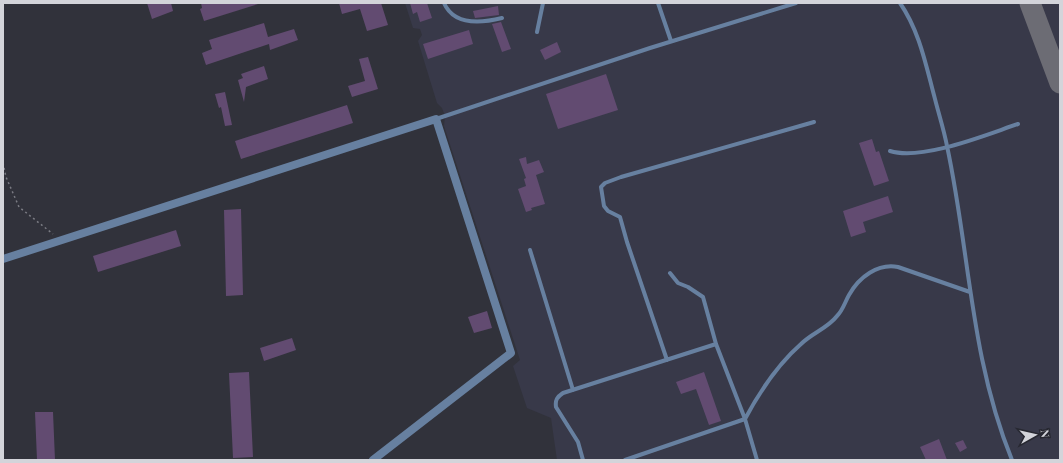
<svg xmlns="http://www.w3.org/2000/svg" width="1063" height="463" viewBox="0 0 1063 463" font-family="'Playfair Display',serif">
<rect width="100%" height="100%" fill="#31323b"/>
<!-- built -->
<path fill="#383949" d="M 405,3 L 1060,3 L 1060,460 L 557,460 L 551,418 L 527,408 L 513,366 L 520,360 L 444,126 L 445,116 L 442,108 L 437,103 L 418,41 L 422,35 L 420,29 L 413,28 Z"/>
<g fill="none" stroke-linecap="round" stroke-linejoin="round">
<!-- taxiway -->
<path stroke="#6c6c74" stroke-width="21" d="M 1030,3 L 1060,83"/>
</g>
<!-- building -->
<path fill="#624b71" d="M 147,3 L 171,3 L 173,11 L 152,19 Z
M 201,3 L 258,3 L 258,4 L 204,21 L 200,9 L 202,8 Z
M 339,3 L 381,3 L 388,25 L 367,31 L 360,9 L 342,14 Z
M 410,3 L 427,3 L 432,18 L 420,22 L 417,12 L 413,14 Z
M 498,6 L 499,15 L 475,18 L 473,11 Z
M 501,22 L 511,49 L 502,52 L 492,24 Z
M 264,23 L 268,37 L 294,29 L 298,40 L 270,50 L 269,44 L 206,65 L 202,53 L 212,49 L 209,40 Z
M 469,30 L 473,44 L 428,59 L 423,44 Z
M 557,42 L 561,52 L 545,60 L 540,50 Z
M 368,57 L 378,89 L 352,97 L 348,86 L 365,81 L 359,59 Z
M 264,66 L 268,79 L 246,87 L 244,102 L 238,80 L 243,78 L 241,74 Z
M 606,74 L 618,110 L 558,129 L 546,94 Z
M 225,92 L 232,125 L 225,126 L 221,107 L 219,108 L 215,94 Z
M 347,105 L 353,123 L 241,159 L 235,141 Z
M 872,139 L 876,152 L 879,151 L 889,181 L 874,186 L 859,143 Z
M 526,157 L 527,164 L 539,160 L 544,172 L 536,175 L 545,204 L 531,208 L 532,210 L 526,212 L 518,189 L 526,186 L 524,179 L 526,178 L 519,159 Z
M 888,196 L 893,212 L 863,222 L 866,232 L 851,237 L 843,211 Z
M 241,209 L 243,295 L 226,296 L 224,210 Z
M 176,230 L 181,246 L 98,272 L 93,256 Z
M 487,311 L 492,328 L 474,333 L 468,317 Z
M 292,338 L 296,350 L 264,361 L 260,348 Z
M 249,372 L 253,457 L 233,458 L 229,373 Z
M 704,372 L 721,421 L 709,425 L 696,389 L 681,394 L 676,382 Z
M 35,412 L 53,412 L 55,460 L 37,460 Z
M 939,439 L 947,460 L 926,460 L 920,447 Z
M 963,440 L 967,448 L 960,452 L 955,443 Z"/>
<g fill="none" stroke-linecap="round" stroke-linejoin="round">
<!-- path -->
<path stroke="#7a7b83" stroke-width="1.5" stroke-dasharray="2 3" stroke-linecap="butt" d="M 3,163 L 6,177 L 19,207 L 53,234"/>
<!-- lane -->
<path stroke="#6780a0" stroke-width="4" d="M 444,3 C 454,26 482,23 502,18
M 658,3 L 671,41
M 900,3 C 920,32 926,66 935,99 C 939,115 944,130 947,146 C 970,253 970,357 1012,460
M 537,32 L 543,3
M 436,119 L 650,48 L 796,3
M 890,151 C 922,161 985,135 1018,124
M 530,250 L 573,390
M 670,273 L 678,283 L 688,287 L 703,297 L 716,344 L 745,419 L 757,460
M 667,360 L 627,242 L 620,217 L 608,211 L 604,206 L 601,187 L 605,183 L 621,177 L 814,122
M 583,460 L 578,442 L 556,407 C 555,400 557,397 563,393 L 716,344
M 625,460 L 745,419 C 760,391 777,365 801,344 C 812,333 828,328 837,316 C 843,310 845,302 849,295 C 859,277 878,263 898,267 L 970,292"/>
<!-- street -->
<path stroke="#6780a0" stroke-width="8" d="M 3,259 L 436,119 L 511,353 L 373,460"/>
</g>
<!-- border -->
<rect width="1063" height="463" fill="none" stroke="#d3d4da" stroke-width="8"/>
<!-- north arrow -->
<g transform="translate(1035 435) rotate(82)" stroke="#272831" stroke-width="3" paint-order="stroke">
<path d="M0-3L7 15L0 10L-7 15Z" fill="#d3d4da"/>
<text y="-6" font-size="11" font-weight="bold" text-anchor="middle" fill="#d3d4da">N</text>
</g>
</svg>
